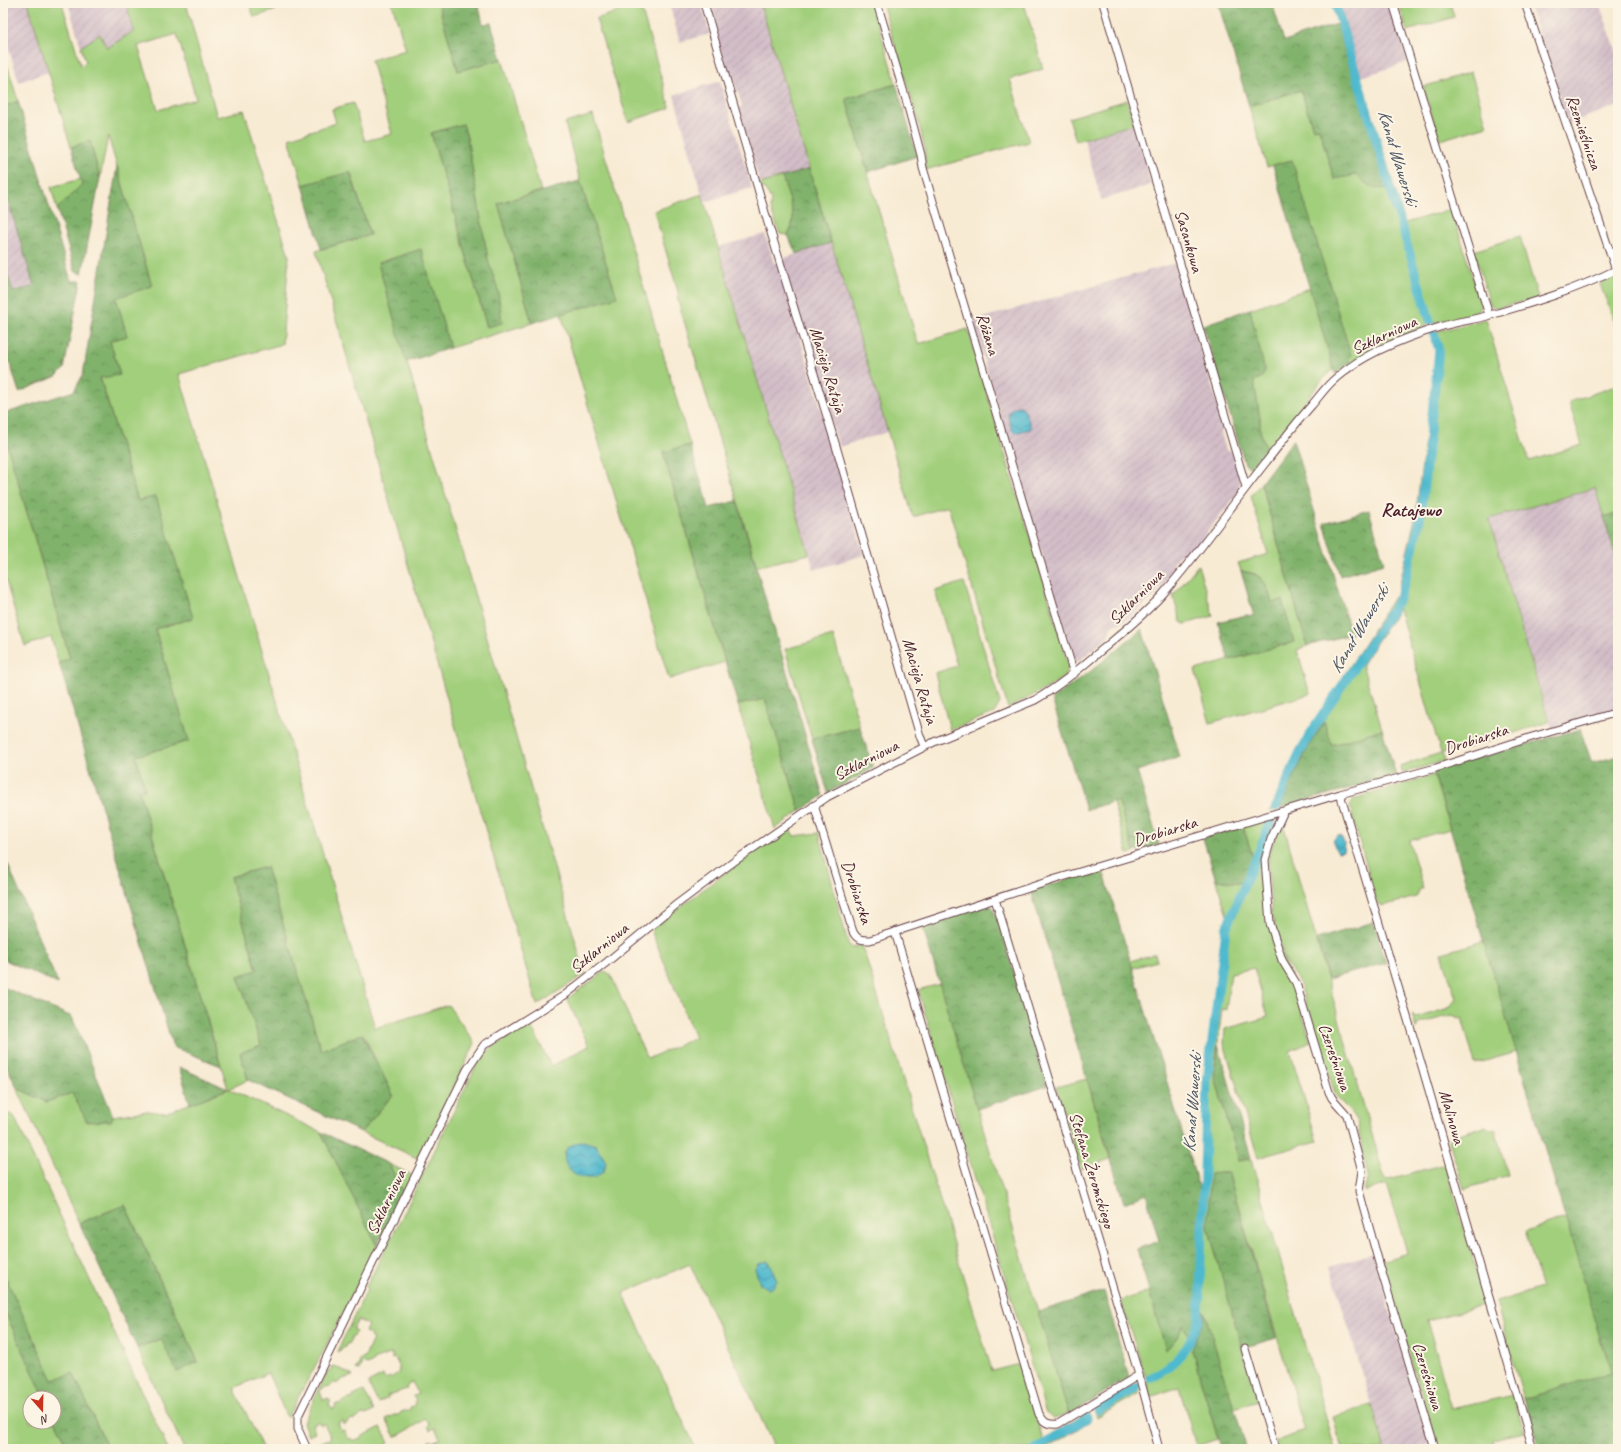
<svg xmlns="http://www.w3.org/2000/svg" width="1621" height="1452" viewBox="0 0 1621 1452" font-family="Caveat,sans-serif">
<defs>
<pattern id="industrial-furrows" width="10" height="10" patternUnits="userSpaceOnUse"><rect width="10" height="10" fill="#d2bdc7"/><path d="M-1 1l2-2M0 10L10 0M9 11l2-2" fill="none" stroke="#b6a2ab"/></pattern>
<pattern id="forest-crowns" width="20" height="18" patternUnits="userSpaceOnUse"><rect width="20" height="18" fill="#81b26c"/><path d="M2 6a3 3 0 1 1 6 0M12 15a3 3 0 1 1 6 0" fill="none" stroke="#6c9059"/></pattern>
<pattern id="water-waves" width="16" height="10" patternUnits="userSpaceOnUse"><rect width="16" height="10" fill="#50b9ce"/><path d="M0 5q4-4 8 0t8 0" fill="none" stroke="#4496a7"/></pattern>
</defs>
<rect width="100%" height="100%" fill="#fcf5e5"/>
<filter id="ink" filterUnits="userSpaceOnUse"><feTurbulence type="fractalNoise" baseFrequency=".025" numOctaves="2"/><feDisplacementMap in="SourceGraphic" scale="8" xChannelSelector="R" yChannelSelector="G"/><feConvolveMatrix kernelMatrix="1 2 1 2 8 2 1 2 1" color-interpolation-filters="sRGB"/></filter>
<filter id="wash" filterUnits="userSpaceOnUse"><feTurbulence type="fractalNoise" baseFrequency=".012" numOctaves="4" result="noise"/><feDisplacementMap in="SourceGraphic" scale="16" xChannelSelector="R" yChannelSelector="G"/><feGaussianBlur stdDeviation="0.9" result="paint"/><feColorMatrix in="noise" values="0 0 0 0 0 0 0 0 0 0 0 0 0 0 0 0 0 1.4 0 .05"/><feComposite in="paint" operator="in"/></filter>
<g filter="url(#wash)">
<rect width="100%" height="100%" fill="#f8ebd4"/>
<!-- industrial -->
<path fill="url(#industrial-furrows)" d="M 3,3 L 28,3 L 49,72 L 19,82 L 3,30 Z
M 68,3 L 126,3 L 134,31 L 107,49 L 100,34 L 81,47 Z
M 669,3 L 701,3 L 710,34 L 680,42 Z
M 711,3 L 760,3 L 809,169 L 760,184 L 738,109 L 742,106 L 733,77 L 728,77 L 713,24 L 717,24 Z
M 1339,3 L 1391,3 L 1408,62 L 1361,77 Z
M 1528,3 L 1599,3 L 1618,55 L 1618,105 L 1568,124 Z
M 720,81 L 752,188 L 704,202 L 674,95 Z
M 1134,124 L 1151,185 L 1101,200 L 1084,139 Z
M 3,184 L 34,286 L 13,292 L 3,260 Z
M 765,234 L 774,263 L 778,262 L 864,555 L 814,570 L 718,247 Z
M 831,243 L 888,432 L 839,447 L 781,259 Z
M 1175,263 L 1224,427 L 1221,433 L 1226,450 L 1232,451 L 1240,479 L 1238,493 L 1192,551 L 1178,556 L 1174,562 L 1171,575 L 1156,594 L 1126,621 L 1115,624 L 1111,627 L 1107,638 L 1077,662 L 1074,660 L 972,321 Z
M 1595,488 L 1618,564 L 1618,710 L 1552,730 L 1489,519 Z
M 1373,1253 L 1430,1445 L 1415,1449 L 1385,1449 L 1330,1266 Z"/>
<!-- green -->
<path fill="#a2cf7c" stroke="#767754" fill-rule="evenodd" d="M 28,3 L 62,3 L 81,66 L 86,62 L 81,47 L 100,34 L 107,48 L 134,31 L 126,3 L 186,3 L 217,117 L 244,110 L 289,256 L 282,344 L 179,374 L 375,1028 L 448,1005 L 475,1043 L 419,1159 L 361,1132 L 393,1095 L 363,1034 L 321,1050 L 266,867 L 230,877 L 257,971 L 238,976 L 261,1045 L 240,1053 L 248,1080 L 229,1089 L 321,1132 L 377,1246 L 325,1348 L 287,1418 L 268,1373 L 234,1388 L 263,1449 L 184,1449 L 137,1348 L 161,1339 L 198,1361 L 125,1205 L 79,1223 L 17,1088 L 47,1102 L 72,1092 L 111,1121 L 113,1116 L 147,1111 L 165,1113 L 228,1089 L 139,791 L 145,789 L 136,756 L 189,741 L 155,629 L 193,618 L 156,497 L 138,501 L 100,377 L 120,375 L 110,341 L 127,336 L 116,297 L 152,286 L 108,136 L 100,178 L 90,141 L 71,147 ZM 177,34 L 196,99 L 158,110 L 138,46 Z
M 249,3 L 270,3 L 276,10 L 254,17 Z
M 392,3 L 438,3 L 458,71 L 502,59 L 541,191 L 498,203 L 532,323 L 450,348 L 421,250 L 378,263 L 585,974 L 537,1005 L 316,251 L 370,235 L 351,173 L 303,185 L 289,138 L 336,123 L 332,109 L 353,103 L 365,141 L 392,134 L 371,60 L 406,50 ZM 463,124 L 467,138 L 488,260 L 498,290 L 487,327 L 431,133 Z
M 760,3 L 872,3 L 896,84 L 846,99 L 918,344 L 968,329 C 1000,442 1036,554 1069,666 L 1064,677 L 1049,687 L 1008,708 L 948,506 L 913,517 Z
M 882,3 L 1024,3 L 1043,69 L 1010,79 L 1029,142 L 925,170 L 925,149 L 918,120 Z
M 1331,3 L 1339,3 L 1405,223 L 1452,209 L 1481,306 L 1478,312 L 1429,324 L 1375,347 L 1350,364 L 1292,160 L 1267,167 L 1249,106 L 1301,90 L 1313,129 L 1319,128 L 1334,179 L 1356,175 C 1366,184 1374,191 1387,188 Z
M 1399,3 L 1450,3 L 1454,17 L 1407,31 Z
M 640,4 L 670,108 L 628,122 L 596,19 Z
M 3,51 L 18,101 L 3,107 Z
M 1471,72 L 1487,126 L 1440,140 L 1423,87 Z
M 1127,100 L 1134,124 L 1076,141 L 1069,118 Z
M 593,115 L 690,445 L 663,453 L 725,662 L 669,679 L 561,314 L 616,297 L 580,181 L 565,123 Z
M 782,177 C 788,196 799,217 788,235 L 780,234 L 770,208 L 771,199 L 765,189 L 761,188 L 760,184 Z
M 81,179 L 82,184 L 57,209 L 51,187 Z
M 702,194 L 809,554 L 760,566 L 757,567 L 677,297 L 679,295 L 654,211 Z
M 1520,236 L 1538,298 L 1496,308 L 1490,304 L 1474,251 Z
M 1618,275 L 1618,332 L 1600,284 Z
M 1310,288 L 1334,369 L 1322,380 L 1267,451 L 1260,431 L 1260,419 L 1254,381 L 1262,377 L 1250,309 Z
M 1486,319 L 1529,461 L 1582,445 L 1569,402 L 1618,385 L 1618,513 L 1604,518 L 1595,488 L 1489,519 L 1549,722 L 1470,747 L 1442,753 L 1444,761 L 1403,773 L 1400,766 L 1441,753 L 1399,609 L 1362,664 L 1382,729 L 1332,745 L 1324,722 L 1308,747 L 1280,808 L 1270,811 L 1297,749 L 1398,591 L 1415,519 L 1436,353 L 1431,333 Z
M 3,431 L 70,659 L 59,663 L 51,637 L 25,646 L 3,571 Z
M 1261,483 L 1307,646 L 1297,650 L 1310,694 L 1210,723 L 1195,670 L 1294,642 L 1282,600 L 1272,603 L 1268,590 L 1256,574 L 1241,571 L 1238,563 L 1268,554 L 1251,496 Z
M 1198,565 L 1213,616 L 1185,624 L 1181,622 L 1173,596 Z
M 964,582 L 1000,703 L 994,713 L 950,730 L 935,673 L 957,666 L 935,591 Z
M 833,636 L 860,727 L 812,739 L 785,649 Z
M 765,699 L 800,811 L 775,829 L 738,705 Z
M 1434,775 L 1450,829 L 1409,841 L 1423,888 L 1420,889 L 1416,897 L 1383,906 L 1377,903 L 1350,807 L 1354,799 Z
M 1118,800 L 1134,852 L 1128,854 L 1113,802 Z
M 1278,817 L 1261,859 L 1264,864 L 1266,914 L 1292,981 L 1311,1042 L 1290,1051 L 1317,1141 L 1258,1158 L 1224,1043 L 1225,1029 L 1268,1017 L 1254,968 L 1231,973 L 1226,1010 L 1222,1009 L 1214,1074 L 1239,1161 L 1251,1159 L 1335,1449 L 1278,1449 L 1276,1441 L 1305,1431 L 1228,1172 L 1208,1227 L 1258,1401 L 1234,1408 L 1204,1313 L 1204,1319 L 1192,1350 L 1218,1439 L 1196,1446 L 1179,1387 L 1150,1397 L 1146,1378 L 1121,1301 L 1149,1291 L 1166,1350 L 1178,1336 L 1183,1324 L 1189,1339 L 1197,1319 L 1205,1079 L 1224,928 L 1228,918 L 1216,880 L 1243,883 L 1253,858 L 1243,826 Z
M 1282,820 L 1385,1180 L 1445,1164 L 1487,1305 L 1427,1320 L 1452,1409 L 1513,1395 L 1524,1432 L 1493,1439 L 1496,1449 L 1438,1449 L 1381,1261 L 1407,1253 L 1387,1184 L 1364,1191 L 1368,1177 L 1357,1122 L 1352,1114 L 1336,1096 L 1300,984 L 1285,960 L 1272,915 L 1268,864 L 1269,854 Z
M 790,829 L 794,836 L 819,833 L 848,943 L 852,948 L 862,945 L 992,1371 L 1019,1364 L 1043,1440 L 1086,1413 L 1090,1421 L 1046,1449 L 775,1449 L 690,1264 L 623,1293 L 696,1449 L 417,1449 L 419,1448 L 418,1446 L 423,1444 L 424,1445 L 431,1440 L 433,1442 L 440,1438 L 435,1428 L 430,1430 L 428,1426 L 430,1424 L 425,1419 C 419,1424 405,1432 395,1437 L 386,1419 L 394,1415 L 399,1415 L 401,1412 L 411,1409 L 410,1407 L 415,1405 L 414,1402 L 416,1401 L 413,1396 L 418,1393 L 412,1382 L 406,1387 L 407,1389 L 398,1392 L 398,1393 C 394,1395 391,1394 387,1396 L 388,1398 L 378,1403 L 368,1383 L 383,1375 L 385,1379 L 390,1377 L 391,1378 L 399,1372 L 398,1369 L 400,1368 L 395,1358 L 392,1359 L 392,1353 L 373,1360 L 373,1362 L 367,1365 L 362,1363 L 359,1370 L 356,1369 L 362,1358 L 364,1359 L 373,1339 L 370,1337 L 371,1335 L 365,1332 L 368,1325 L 358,1320 L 353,1329 L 356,1332 L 351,1338 L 352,1339 L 349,1344 L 347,1343 L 345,1347 L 337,1352 L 367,1290 L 366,1287 L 406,1209 L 482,1054 L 530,1024 L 551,1066 L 589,1046 L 567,999 L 605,971 L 611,975 L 646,1057 L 649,1058 L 695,1038 L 651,930 L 730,869 Z
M 1484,941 L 1517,1052 L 1475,1064 L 1462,1018 L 1459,1018 L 1452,1015 L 1418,1024 L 1416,1029 L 1412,1015 L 1416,1018 L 1449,1008 L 1456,999 L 1442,953 Z
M 1155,954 L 1157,961 L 1132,968 L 1130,961 Z
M 940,984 L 1068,1412 L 1060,1417 L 1053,1419 L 1046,1413 L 918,990 Z
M 1087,1079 L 1110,1159 L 1081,1169 L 1056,1087 Z
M 3,1111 L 14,1116 L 168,1449 L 108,1449 L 73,1373 L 53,1381 L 3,1272 Z
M 1485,1126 L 1492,1130 L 1495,1129 L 1508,1176 L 1464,1189 L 1449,1141 L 1452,1136 Z
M 389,1164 L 412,1175 L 403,1193 Z
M 1566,1219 L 1612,1373 L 1524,1399 L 1496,1302 L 1542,1288 L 1525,1231 Z
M 3,1308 L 45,1398 L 30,1398 L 30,1422 L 54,1422 L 54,1418 L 69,1449 L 3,1449 Z
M 335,1366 L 353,1376 L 343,1379 L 336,1384 L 335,1382 L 328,1388 L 327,1387 L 321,1389 L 320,1392 L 324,1400 L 328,1398 L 331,1402 L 328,1404 L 333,1409 L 336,1407 L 335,1405 L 340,1403 L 340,1404 L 348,1399 L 353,1399 L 353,1396 L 364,1391 L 374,1411 L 366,1415 L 362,1414 L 358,1418 L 353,1420 L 352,1419 L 344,1425 L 343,1421 L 338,1423 L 341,1431 L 344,1430 L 348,1439 L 351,1438 L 352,1441 L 361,1438 L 361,1437 L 381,1427 L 389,1443 L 380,1447 L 376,1446 L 373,1449 L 336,1449 L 332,1442 L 315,1449 L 313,1446 L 331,1438 L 324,1423 L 321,1425 L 319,1422 L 312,1424 L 315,1432 L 308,1435 L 303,1423 L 328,1370 L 331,1371 L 332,1368 L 330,1367 Z
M 1133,1384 L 1138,1389 L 1139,1393 L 1097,1418 L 1093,1409 L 1095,1407 Z
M 1372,1405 L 1385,1449 L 1342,1449 L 1333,1417 Z"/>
<!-- forest -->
<path fill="url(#forest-crowns)" stroke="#66684c" d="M 438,3 L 478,3 L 483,24 L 491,23 L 502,59 L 458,71 Z
M 1231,3 L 1272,3 L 1284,41 L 1337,24 L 1387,188 C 1374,191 1366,184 1356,175 L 1334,179 L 1319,128 L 1313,129 L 1301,90 L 1249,106 L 1219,6 Z
M 896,84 L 917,156 L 868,172 L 846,99 Z
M 18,101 L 71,281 L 81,281 L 64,369 L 57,376 L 19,392 L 8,357 L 9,345 L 3,322 L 3,260 L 13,292 L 34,286 L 3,184 L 3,107 Z
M 463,124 L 467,138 L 488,260 L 498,290 L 502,323 L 487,327 L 431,133 Z
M 90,141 L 100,178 L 82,274 L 75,271 L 57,209 L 82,184 L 71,147 Z
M 1292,160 L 1351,355 L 1348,358 L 1350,364 L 1335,374 L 1273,165 Z
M 117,166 L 152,286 L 116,298 L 127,336 L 110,341 L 120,375 L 100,378 L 138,501 L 156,496 L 193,618 L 155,629 L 189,741 L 136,756 L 145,790 L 139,791 L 221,1066 L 173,1047 L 59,663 L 70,658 L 3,431 L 3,414 L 74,391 L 83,375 Z
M 809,169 L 831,243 L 796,254 L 788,235 C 799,217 788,196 782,177 Z
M 350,172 L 370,235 L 321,249 L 303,185 Z
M 580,181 L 617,297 L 532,323 L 498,203 Z
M 421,249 L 450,348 L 406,362 L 378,263 Z
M 1250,309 L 1265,371 L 1262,377 L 1254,381 L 1260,419 L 1260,431 L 1267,451 L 1253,469 L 1245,464 L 1203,325 Z
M 1293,440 L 1351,634 L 1307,646 L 1261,483 Z
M 690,445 L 709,508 L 737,501 L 823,796 L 800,811 L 765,699 L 738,705 L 663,452 Z
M 1369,510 L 1384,563 L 1340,576 L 1324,523 Z
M 1618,513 L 1618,564 L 1604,518 Z
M 1241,571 C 1265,575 1265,581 1272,603 L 1282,600 L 1294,642 L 1229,660 L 1218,622 L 1246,615 L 1254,616 Z
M 1142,629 L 1180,757 L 1137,771 L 1159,845 L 1134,852 L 1118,800 L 1086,810 L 1052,699 L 1091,671 Z
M 1324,722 L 1332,745 L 1382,729 L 1396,775 L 1280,808 L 1308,747 Z
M 860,727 L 873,768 L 828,793 L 812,739 Z
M 1580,729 L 1592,763 L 1618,756 L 1618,1449 L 1539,1449 L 1524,1399 L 1611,1372 L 1433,771 Z
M 1243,826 L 1253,858 L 1243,883 L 1216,880 L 1203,838 Z
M 3,853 L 58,984 L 3,959 Z
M 266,867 L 321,1050 L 362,1034 L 393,1095 L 361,1132 L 248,1080 L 240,1053 L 261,1045 L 238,976 L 257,970 L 230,877 Z
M 1103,870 L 1201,1195 L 1197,1319 L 1189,1340 L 1183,1324 L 1178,1336 L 1166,1350 L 1137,1249 L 1159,1241 L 1146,1194 L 1124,1203 L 1031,891 L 1078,876 Z
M 987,904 L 992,906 L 1003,935 L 1047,1086 L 977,1109 L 922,925 Z
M 1374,922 L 1386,963 L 1328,979 L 1317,939 Z
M 3,987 L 72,1017 L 113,1116 L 111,1121 L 87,1122 L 72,1093 L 47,1102 L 17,1088 L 3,1058 Z
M 1218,1045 L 1251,1158 L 1239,1161 L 1214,1074 Z
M 179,1067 L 228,1089 L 190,1104 Z
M 321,1132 L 389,1164 L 403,1193 L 377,1246 Z
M 1228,1172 L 1276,1338 L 1242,1348 L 1208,1227 L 1210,1174 Z
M 125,1205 L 198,1362 L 177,1372 L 161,1339 L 137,1348 L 79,1223 Z
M 3,1272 L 53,1380 L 73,1373 L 108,1449 L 69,1449 L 54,1418 L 54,1398 L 45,1398 L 3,1308 Z
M 1104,1291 L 1129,1377 L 1069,1415 L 1038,1312 Z
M 1204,1311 L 1247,1449 L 1221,1449 L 1192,1350 L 1204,1319 Z"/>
<!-- water -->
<path fill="url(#water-waves)" stroke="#4d6c7c" d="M 1021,406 L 1025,411 L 1031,427 L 1030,429 L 1015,433 C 1012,430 1011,428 1010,424 C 1006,414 1009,407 1021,406 Z
M 1337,836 L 1341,836 L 1344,843 L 1343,851 L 1338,852 C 1335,848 1333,844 1334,839 Z
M 583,1141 L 596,1145 L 606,1162 L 604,1171 L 595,1178 C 590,1178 583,1178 579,1177 C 569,1173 561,1161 566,1150 C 569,1145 577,1143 583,1141 Z
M 767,1261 L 770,1263 L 777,1281 L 773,1287 L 768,1289 L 760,1284 L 755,1269 L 758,1264 Z"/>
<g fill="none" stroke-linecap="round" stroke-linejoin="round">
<!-- canal -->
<path stroke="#50b9ce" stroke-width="9" d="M 1335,3 L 1430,321
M 1276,807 L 1298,756 L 1312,731 L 1397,603 L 1404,586 L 1420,520 L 1438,360 L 1439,350 L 1434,334
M 1150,1378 C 1178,1363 1188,1350 1199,1320 L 1207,1081 L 1226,929 L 1272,820
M 1098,1411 L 1137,1387
M 1036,1449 L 1087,1418"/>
</g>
</g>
<g filter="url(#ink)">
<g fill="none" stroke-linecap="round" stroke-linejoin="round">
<!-- street casing -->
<g stroke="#643e44" stroke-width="9">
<path id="street" d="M 704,3 L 768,223 L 836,446 L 920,736 L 924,746
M 877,3 L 907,103 L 921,155 L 923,168 L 1074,674
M 1103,3 L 1246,487
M 1393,3 L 1489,315
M 1525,3 L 1616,270
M 1340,794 L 1421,1063 L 1533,1449
M 814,805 L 853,932 C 857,940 862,940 870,940 L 1056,879 L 1340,794 L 1436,768 L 1532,737 L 1618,712
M 1284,811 L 1271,839 L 1265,860 L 1270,923 L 1282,960 L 1296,983 L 1329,1092 L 1332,1098 L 1347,1115 L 1362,1171 L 1359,1191 L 1379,1263 L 1435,1449
M 995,899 L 1139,1375 L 1159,1449
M 895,932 L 1039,1414 C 1044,1423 1048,1425 1058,1424 L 1139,1375
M 1245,1349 L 1275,1449
M 307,1449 L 298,1429 L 298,1416 L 467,1070 L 484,1045 L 565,995 L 607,962 L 677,904 L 736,860 L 827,797 L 934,742 L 1035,700 C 1058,687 1078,670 1098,653 C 1120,635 1143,616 1162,595 C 1199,553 1231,506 1266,462 C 1281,443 1295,424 1311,406 C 1319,397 1326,386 1336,378 C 1364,353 1404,338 1440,327 C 1455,322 1472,320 1487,316 C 1532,303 1576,290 1618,269"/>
</g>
<!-- street -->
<use href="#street" stroke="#fff" stroke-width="7"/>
</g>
</g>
<g text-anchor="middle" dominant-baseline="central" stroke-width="4" stroke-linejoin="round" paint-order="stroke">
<!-- street labels -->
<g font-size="17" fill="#4a1f2b" stroke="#fcf5e5">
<text transform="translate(1584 132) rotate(71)">Rzemieślnicza</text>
<text transform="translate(1189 241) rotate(74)">Sasankowa</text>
<text transform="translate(988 334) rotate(73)">Różana</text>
<text transform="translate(1384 335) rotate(-25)">Szklarniowa</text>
<text transform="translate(828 370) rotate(73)">Macieja Rataja</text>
<text transform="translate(1136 597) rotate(-45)">Szklarniowa</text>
<text transform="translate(920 681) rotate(74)">Macieja Rataja</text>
<text transform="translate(1476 739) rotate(-18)">Drobiarska</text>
<text transform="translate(866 760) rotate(-27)">Szklarniowa</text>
<text transform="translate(1165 831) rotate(-17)">Drobiarska</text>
<text transform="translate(857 892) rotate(72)">Drobiarska</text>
<text transform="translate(599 948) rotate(-39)">Szklarniowa</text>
<text transform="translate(1335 1057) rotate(71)">Czereśniowa</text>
<text transform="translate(1452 1117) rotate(74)">Malinowa</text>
<text transform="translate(1092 1170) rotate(73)">Stefana Żeromskiego</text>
<text transform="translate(386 1202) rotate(-64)">Szklarniowa</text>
<text transform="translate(1428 1376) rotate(73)">Czereśniowa</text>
</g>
<!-- water labels -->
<g font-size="18" font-style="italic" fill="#4c5564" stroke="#fcf5e5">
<text transform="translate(1398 157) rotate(73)">Kanał Wawerski</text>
<text transform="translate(1359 629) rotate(-59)">Kanał Wawerski</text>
<text transform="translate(1192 1103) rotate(-86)">Kanał Wawerski</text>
</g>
<!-- quarter labels -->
<g font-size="19" font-weight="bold" fill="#4a1f2b" stroke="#fcf5e5">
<text x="1411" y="510">Ratajewo</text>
</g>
</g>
<!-- margin -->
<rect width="1621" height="1452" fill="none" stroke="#fcf5e5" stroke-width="16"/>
<!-- north arrow -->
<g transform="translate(42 1410) rotate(160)"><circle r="19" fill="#fcf5e5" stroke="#b59f9b"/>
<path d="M0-3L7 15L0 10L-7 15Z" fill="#c8321e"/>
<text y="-6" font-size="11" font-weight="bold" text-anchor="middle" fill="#4a1f2b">N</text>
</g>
</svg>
